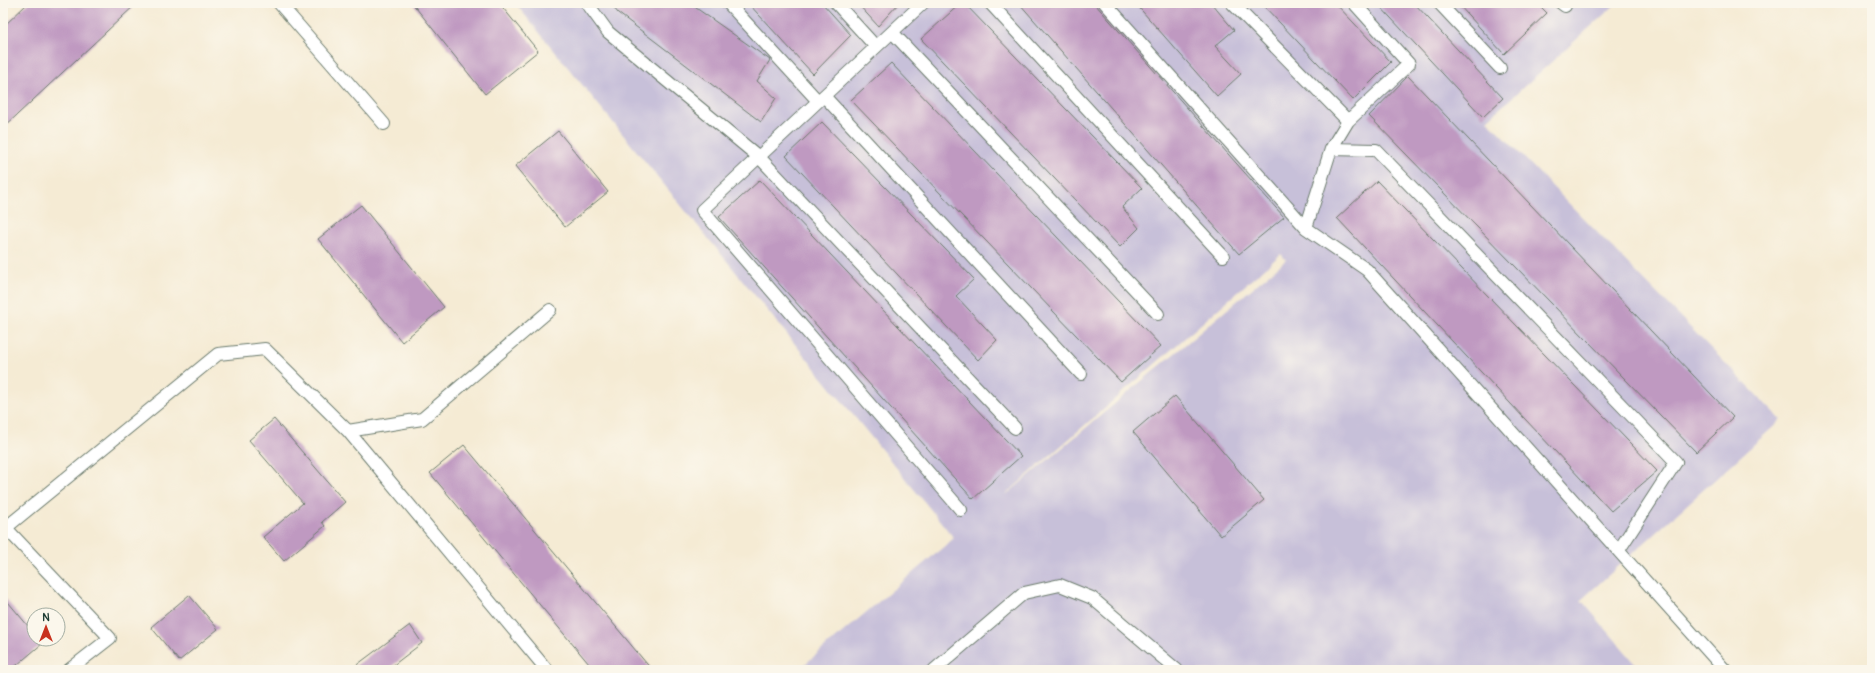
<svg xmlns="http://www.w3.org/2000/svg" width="1875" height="673" viewBox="0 0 1875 673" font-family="Pangolin,sans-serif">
<rect width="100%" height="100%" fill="#fbf7ec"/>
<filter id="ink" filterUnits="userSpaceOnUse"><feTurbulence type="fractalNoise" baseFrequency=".025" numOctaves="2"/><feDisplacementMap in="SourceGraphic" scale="8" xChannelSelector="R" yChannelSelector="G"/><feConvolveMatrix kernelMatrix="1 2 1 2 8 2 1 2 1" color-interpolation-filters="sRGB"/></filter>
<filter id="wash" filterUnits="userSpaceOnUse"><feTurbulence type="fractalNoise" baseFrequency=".012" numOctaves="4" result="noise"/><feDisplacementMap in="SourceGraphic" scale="16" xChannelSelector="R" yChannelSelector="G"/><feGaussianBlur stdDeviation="0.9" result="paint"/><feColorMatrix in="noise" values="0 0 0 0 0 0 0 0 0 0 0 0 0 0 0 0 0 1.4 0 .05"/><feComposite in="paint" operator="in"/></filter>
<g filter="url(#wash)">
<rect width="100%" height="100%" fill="#f5ebd4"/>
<!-- industrial -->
<path fill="#c7c0d9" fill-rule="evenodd" d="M 515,3 L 1617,3 L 1487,120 L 1781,420 L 1581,600 L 1641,670 L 798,670 L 954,538 ZM 1281,254 L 1286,260 L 1006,495 L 1006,494 Z"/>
<g id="blocks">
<!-- building -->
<path fill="#bf99c1" d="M 28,3 L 136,4 L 3,128 L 3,27 Z
M 412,3 L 499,3 L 538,51 L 485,94 Z
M 610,3 L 689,3 L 770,60 L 757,81 L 776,98 L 761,122 L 618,13 Z
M 748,3 L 822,3 L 851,35 L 813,74 Z
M 857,3 L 899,3 L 878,26 Z
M 961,3 L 964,3 L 1142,188 L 1122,207 L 1139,228 L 1120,247 L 921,39 Z
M 1019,3 L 1094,3 L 1284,217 L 1239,254 Z
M 1135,3 L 1211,3 L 1234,30 L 1215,46 L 1241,74 L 1217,96 Z
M 1261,3 L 1335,3 L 1391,62 L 1353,100 Z
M 1377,3 L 1414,3 L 1503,98 L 1483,117 Z
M 1457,3 L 1537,3 L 1547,13 L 1504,54 Z
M 891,63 L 1161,346 L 1121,382 L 851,100 Z
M 1408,76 L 1733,417 L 1696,452 L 1369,116 Z
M 822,122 L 974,279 L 956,296 L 997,340 L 978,360 L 786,156 Z
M 558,131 L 608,192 L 565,227 L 515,166 Z
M 760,180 L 1021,456 L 973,499 L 719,217 Z
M 1377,181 L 1657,471 L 1611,511 L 1337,218 Z
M 361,205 L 444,307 L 402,342 L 318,239 Z
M 1175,396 L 1264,500 L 1221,536 L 1133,432 Z
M 274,419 L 345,502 L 322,522 L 325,526 L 284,561 L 263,537 L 303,503 L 249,440 Z
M 464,445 L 652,670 L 594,670 L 430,473 Z
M 189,595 L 218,629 L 179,661 L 151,627 Z
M 3,596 L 34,633 L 34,639 L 39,639 L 43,643 L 11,670 L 3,670 Z
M 410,625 L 422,643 L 387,670 L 350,670 Z"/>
</g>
</g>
<g filter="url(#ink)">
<use href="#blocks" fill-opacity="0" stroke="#6a7a6c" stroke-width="1"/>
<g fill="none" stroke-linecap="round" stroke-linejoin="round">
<!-- lane casing -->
<g stroke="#6a7a6c" stroke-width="14">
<path id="lane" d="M 279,3 L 384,124
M 587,3 L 608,32 L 760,158 L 1015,428
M 728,3 L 818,101
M 836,3 L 876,47
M 923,3 L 702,210 L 961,510
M 990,3 L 1223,256
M 1105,3 L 1306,228 L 1367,270 L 1725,670
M 1232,3 L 1348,121 L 1331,149 L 1306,228
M 1439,3 L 1500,68
M 1561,3 L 1565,6
M 892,32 L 1158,314
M 824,96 L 1081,374
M 1348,121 L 1409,64 L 1354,3
M 1331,149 L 1376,150 L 1676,462 L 1619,550
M 348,431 L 422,419 L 550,310
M 6,528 L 110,638 L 69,670
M 3,530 L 218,354 L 265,349 L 348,431 L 547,670
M 934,670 L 1024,593 L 1060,585 L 1092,598 L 1177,670"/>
</g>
<!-- lane -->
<use href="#lane" stroke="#fff" stroke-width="12"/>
</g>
</g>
<!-- margin -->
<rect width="1875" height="673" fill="none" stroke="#fbf7ec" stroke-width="16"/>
<!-- north arrow -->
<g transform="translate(46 627)"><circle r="19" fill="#fbf7ec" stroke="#a3ada2"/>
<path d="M0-3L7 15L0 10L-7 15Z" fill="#c8321e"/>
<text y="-6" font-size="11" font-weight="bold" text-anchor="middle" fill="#1f3d34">N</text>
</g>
</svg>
